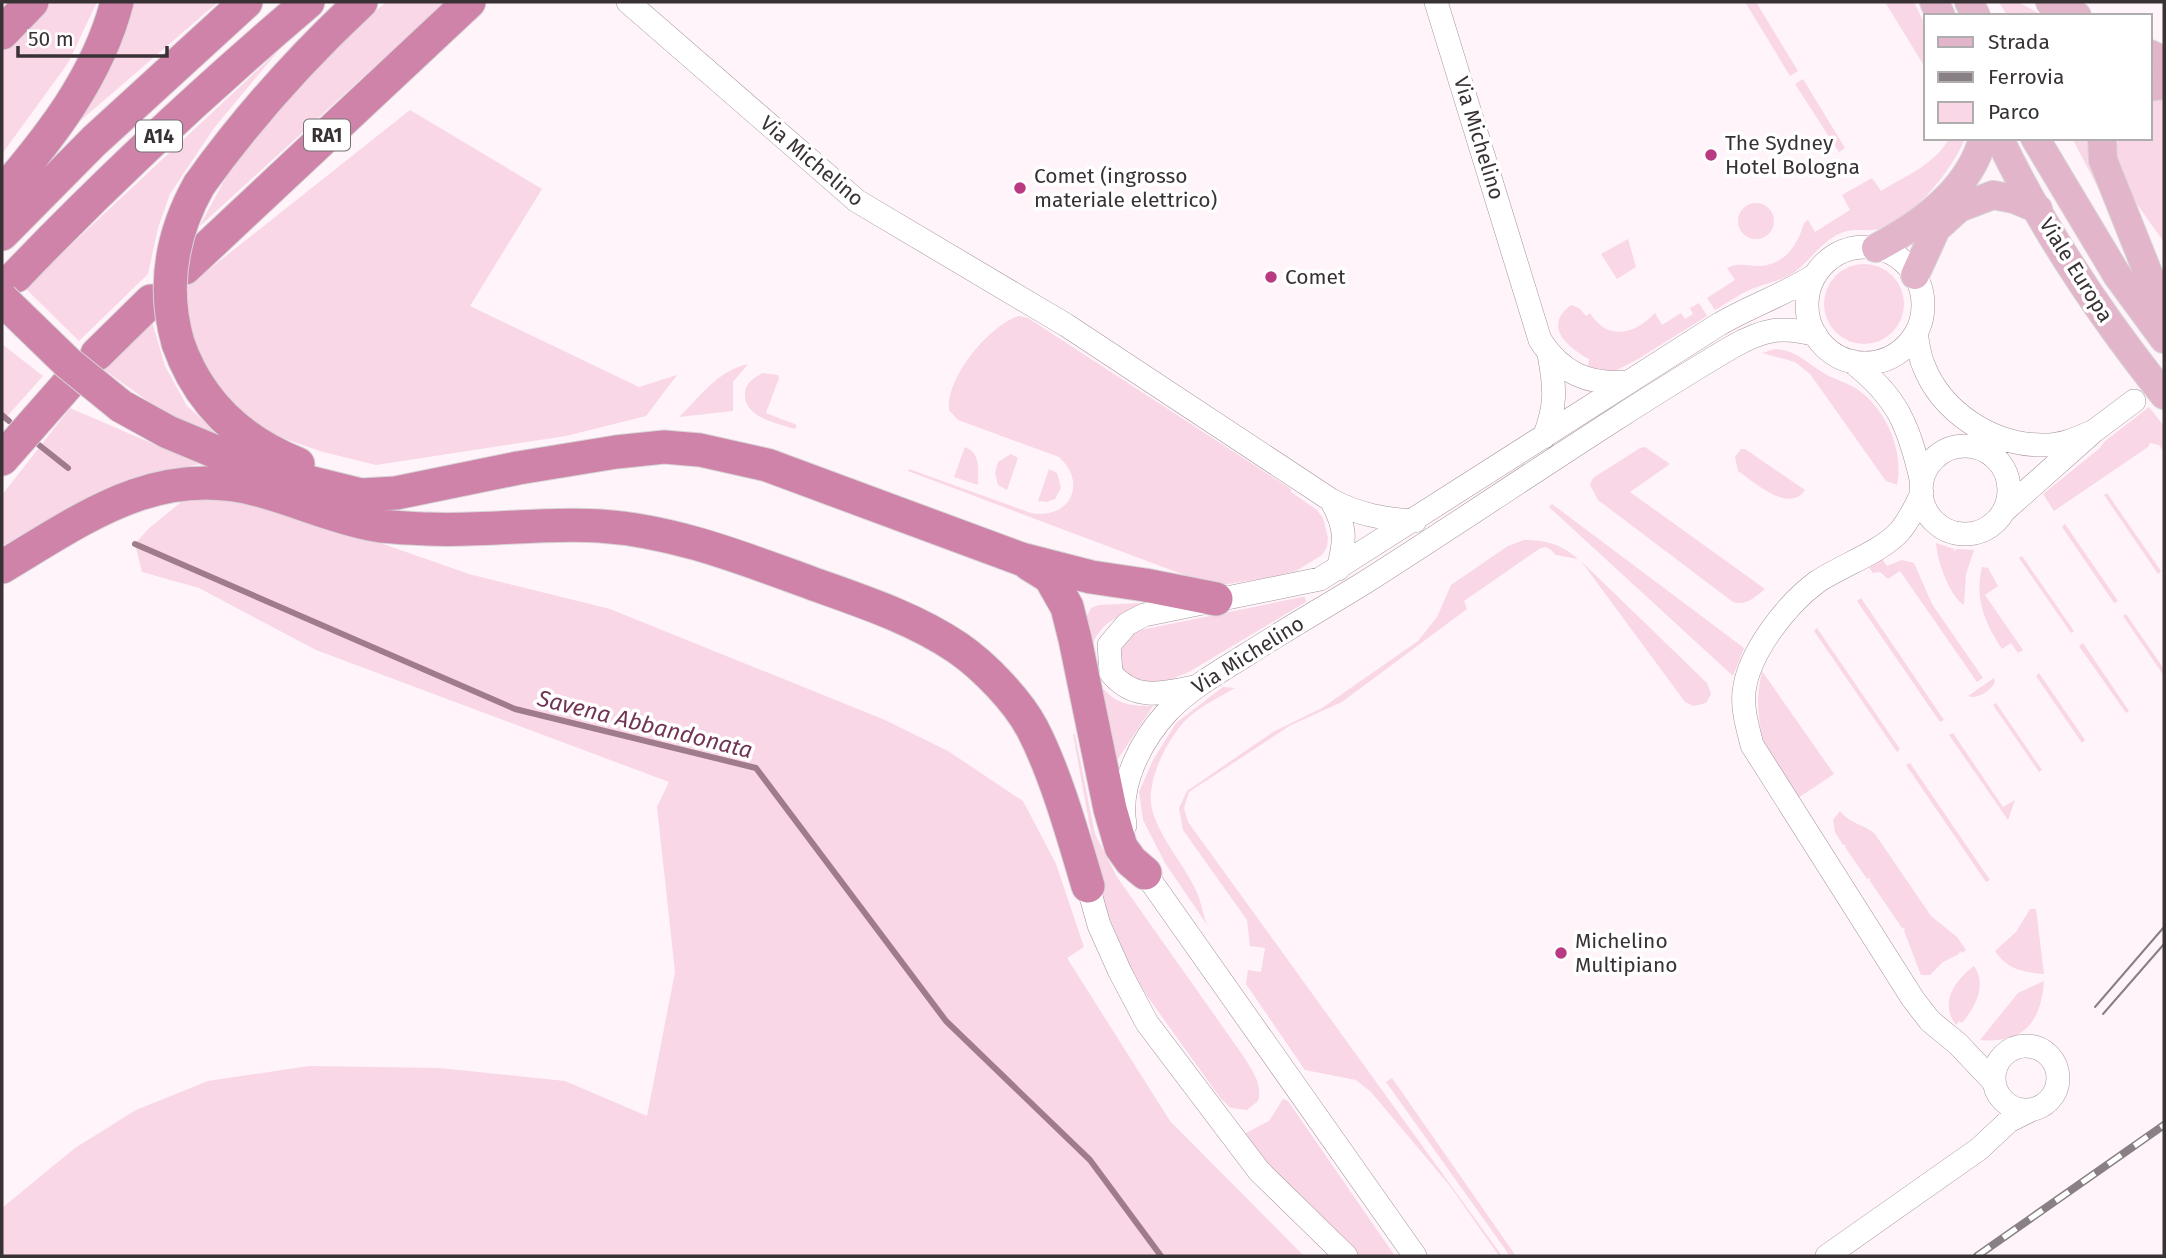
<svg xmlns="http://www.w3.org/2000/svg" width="2166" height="1258" viewBox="0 0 2166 1258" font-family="'Fira Sans',sans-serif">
<rect width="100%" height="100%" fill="#fff4f9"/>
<!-- green -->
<path fill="#f9d7e6" d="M 49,2 L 97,2 L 68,63 L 2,154 L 2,49 Z
M 129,2 L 218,2 L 65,134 Z
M 386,2 L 445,2 L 199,227 L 242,148 L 320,61 Z
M 1745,2 L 1756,2 L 1798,71 L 1790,76 Z
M 1885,2 L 1914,2 L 1926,27 L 1926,69 Z
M 1999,2 L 2018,2 L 2044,16 L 2007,16 Z
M 279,50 L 214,128 L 170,194 L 158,228 L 148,274 L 79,341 L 25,288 Z
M 1803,79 L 1845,148 L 1839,152 L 1795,84 Z
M 2160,98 L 2164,98 L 2164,242 L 2134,200 L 2114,153 L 2119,138 L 2150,138 L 2150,102 Z
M 410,110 L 542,189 L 470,306 L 639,387 L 677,375 L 646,416 L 566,436 L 376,465 L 323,452 L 268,433 L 232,404 L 207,372 L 190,331 L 183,290 Z
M 1949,138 L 1965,138 C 1955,166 1913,219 1883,228 C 1870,233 1855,227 1841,233 C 1819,242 1809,265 1788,276 C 1778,281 1767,283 1757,287 C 1742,292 1729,302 1715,310 L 1707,298 L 1735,280 L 1727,268 C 1739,262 1747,266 1760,266 C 1785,265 1798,244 1804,223 L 1808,220 L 1815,232 L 1850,210 L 1842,195 L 1872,178 L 1881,191 C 1905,176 1936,164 1949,138 Z
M 2072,138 L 2092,138 L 2106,203 Z
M1738 221a18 18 0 1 1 36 0a18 18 0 1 1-36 0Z
M 1628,239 L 1636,267 L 1617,279 L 1601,254 Z
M1824 304a40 40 0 1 1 80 0a40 40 0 1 1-80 0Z
M 1699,303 L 1707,316 L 1638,359 L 1615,371 L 1598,371 L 1588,367 L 1589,359 C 1566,346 1543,326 1571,305 L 1579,308 L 1586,316 L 1590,313 C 1608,342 1635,334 1655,313 L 1662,325 L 1681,313 L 1685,319 L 1693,314 L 1690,308 Z
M 1019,316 L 1028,318 L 1291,489 L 1291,492 L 1317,510 L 1323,518 L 1328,538 L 1327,547 L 1322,555 L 1296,571 L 1276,576 L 1222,585 L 1195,579 L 908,471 L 909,469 L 1031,513 C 1070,520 1088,483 1059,457 L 958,420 L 949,410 C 946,378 989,325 1019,316 Z
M 151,318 L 165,366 L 187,406 L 226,440 L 159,409 L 103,369 Z
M 2,344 L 43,376 L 2,422 Z
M 1775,349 C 1797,350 1809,365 1827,375 C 1839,381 1851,384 1861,392 C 1887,412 1904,452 1897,485 L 1886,481 L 1810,374 L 1795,362 L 1762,353 Z
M 748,364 L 733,382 L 733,411 L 679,417 C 701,396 717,371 748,364 Z
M 763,373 L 778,375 L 779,378 L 766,413 L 797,425 L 795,429 C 778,423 743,418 745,393 C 745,383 755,377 763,373 Z
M 2149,407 L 2164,426 L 2164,452 L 2159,445 L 2150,443 L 2148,447 L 2054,511 L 2043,494 L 2100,448 L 2104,442 Z
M 70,408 L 200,464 L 124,481 L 2,546 L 2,495 Z
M 965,447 C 981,453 978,470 978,485 L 954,477 Z
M 1645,447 L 1670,464 L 1630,492 L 1765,589 C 1755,597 1747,606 1733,602 L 1598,500 L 1590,485 L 1593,478 L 1640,448 Z
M 1741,449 L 1745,449 L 1805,490 C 1789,514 1754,482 1738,471 L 1735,457 Z
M 1011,454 L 1018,458 L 1007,490 L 998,485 L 995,473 L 998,462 Z
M 1049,469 L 1057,473 L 1061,488 L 1055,499 L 1047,502 L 1038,501 Z
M 2107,493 L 2161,571 L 2158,574 L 2104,495 Z
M 185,499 L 243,501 L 326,524 L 469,574 L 610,609 L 885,720 L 948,751 L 1023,801 L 1056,864 L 1084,947 L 1067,958 L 1170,1121 L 1304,1256 L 2,1256 L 2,1208 L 75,1148 L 136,1110 L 208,1081 L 309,1066 L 439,1068 L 565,1081 L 647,1116 L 675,972 L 657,807 L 669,782 L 316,650 L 199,588 L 142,572 L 135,544 L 148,529 Z
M 1552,504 L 1744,648 L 1733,676 L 1549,507 Z
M 2065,524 L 2118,601 L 2114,603 L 2062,527 Z
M 1524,540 C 1546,540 1561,544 1578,559 L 1556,555 L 1550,549 L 1545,547 L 1539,549 L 1464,601 L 1467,609 L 1342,702 L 1291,725 L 1189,792 L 1184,808 L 1188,822 L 1502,1256 L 1499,1256 L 1450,1186 L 1371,1092 L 1356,1080 L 1305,1070 L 1246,984 L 1248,970 L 1261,972 L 1265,948 L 1250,946 L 1247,920 L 1183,830 L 1179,808 L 1187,791 L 1273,732 L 1322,708 L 1418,641 L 1437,617 L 1451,585 L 1508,546 Z
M 1936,543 L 1954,549 L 1954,552 L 1956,549 L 1974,550 L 1966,574 L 1964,605 C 1951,598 1937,562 1936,543 Z
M 2022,556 L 2074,631 L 2071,633 L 2019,558 Z
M 1882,559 L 1887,566 L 1902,560 L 1914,563 L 1932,604 L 1983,678 L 1977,682 L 1900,571 L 1888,579 L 1880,572 L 1873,573 L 1869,568 Z
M 1581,561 L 1707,683 L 1711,694 L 1706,703 L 1694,706 L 1685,702 Z
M 1982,567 L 1988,568 L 1998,586 L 1985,595 L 2023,650 L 2018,653 L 2011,643 L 2002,649 C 1985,623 1974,598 1982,567 Z
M 1302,597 L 1305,597 L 1306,602 L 1189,672 L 1164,682 L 1136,683 L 1117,664 C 1121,645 1121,638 1141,630 Z
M 1861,598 L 1944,720 L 1940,722 L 1857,601 Z
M 1140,603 C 1130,614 1112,616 1101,630 C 1080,654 1094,690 1121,702 C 1131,706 1143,706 1153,706 L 1114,765 L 1111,765 L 1087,661 L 1084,621 L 1091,608 L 1099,605 Z
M 2126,614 L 2164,669 L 2164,676 L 2123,616 Z
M 1817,628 L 1900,749 L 1897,752 L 1814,631 Z
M 2083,643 L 2129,711 L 2126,713 L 2079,646 Z
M 1762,671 L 1834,774 L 1798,798 L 1765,746 C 1757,720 1756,697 1762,671 Z
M 2039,673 L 2085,740 L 2082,743 L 2036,676 Z
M 1994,678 L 1995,682 C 1991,690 1978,700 1968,696 Z
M 1223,687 L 1235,688 C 1220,697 1202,705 1189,717 C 1169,735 1145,781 1152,809 C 1160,840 1186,866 1198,895 C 1202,906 1203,916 1208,926 L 1165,863 L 1143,820 L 1139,792 L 1153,760 L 1176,723 Z
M 1996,703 L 2042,770 L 2039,772 L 1993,705 Z
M 1953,733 L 2003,807 L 2015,800 L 2008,820 L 1949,735 Z
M 1073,734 L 1075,735 L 1095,834 L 1117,877 L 1244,1057 C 1252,1071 1263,1084 1258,1101 L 1247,1110 L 1231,1108 L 1221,1099 L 1147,996 L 1133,973 L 1108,915 L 1102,894 Z
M 1910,763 L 1990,880 L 1986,882 L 1906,765 Z
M 1840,811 C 1850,824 1864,824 1875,834 L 1931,916 L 1957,937 L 1966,950 L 1962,953 L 1960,951 L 1959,954 L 1943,962 L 1930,975 L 1921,975 L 1904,931 L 1905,929 L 1902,928 L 1870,881 L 1870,878 L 1867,879 L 1845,847 L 1846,845 L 1843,845 L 1835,832 L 1833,820 Z
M 2030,909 L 2036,909 L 2044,974 C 2023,972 2008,970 1995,951 L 2016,932 Z
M 1974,966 C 1987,985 1976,1006 1962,1023 L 1959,1021 L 1956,1025 C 1939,1003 1955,980 1974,966 Z
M 2044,981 C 2041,1022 2024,1044 1980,1040 L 2018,993 Z
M 1392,1078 L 1516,1256 L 1510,1256 L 1386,1082 Z
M 1283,1099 L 1288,1101 L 1395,1256 L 1360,1256 L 1287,1188 L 1244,1134 L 1269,1121 Z"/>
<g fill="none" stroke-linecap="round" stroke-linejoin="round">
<!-- stream -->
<path stroke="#a07b8c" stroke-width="6" d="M 2,415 L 9,421
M 39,445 L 68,468
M 135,544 L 515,709 L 756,768 L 946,1021 L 1090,1160 L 1161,1256"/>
<!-- minor casing -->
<g stroke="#a2939a" stroke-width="24">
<path id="minor" d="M 628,2 L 857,201 L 1066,325 L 1331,500 C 1359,515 1384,519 1415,521
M 1436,2 L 1540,340 C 1562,374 1589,385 1628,382
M1807 305a58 58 0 1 1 116 0a58 58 0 1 1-116 0Z
M 1916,333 C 1918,343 1919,355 1923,364 C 1941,412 1992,445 2042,445 C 2061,446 2078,438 2094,431
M 1851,361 C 1898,397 1909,426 1922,483
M 1544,437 C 1557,405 1555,387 1549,354
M1921 490a44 44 0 1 1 88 0a44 44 0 1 1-88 0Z
M 1922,493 C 1916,506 1909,520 1900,531 C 1880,553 1842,565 1817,582 C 1787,604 1748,653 1744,692 C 1742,710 1748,728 1752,745 L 1913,999 L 1930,1021 L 1958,1044 L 1994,1082
M 1331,500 C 1346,527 1346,539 1338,569
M 2005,510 L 2094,431 L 2134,401
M 1194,687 C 1162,694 1134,701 1111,673 L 1109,645 L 1127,624 L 1144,615 L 1320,579 L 1718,325 C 1750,306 1784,295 1815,275
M 1125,825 C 1118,784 1141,740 1169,710 C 1192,687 1219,672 1246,655 C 1285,630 1325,607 1364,583 C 1487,505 1607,421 1732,347 C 1762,330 1781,325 1816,335
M 1138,861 L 1145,873 L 1415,1256
M 1088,886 L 1099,925 L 1120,972 L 1147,1023 L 1259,1171 L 1346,1256
M1994 1078a32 32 0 1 1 64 0a32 32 0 1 1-64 0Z
M 1827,1256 L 1979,1149 L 2009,1121 L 2031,1110"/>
</g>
<!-- major casing -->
<g stroke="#d7d6d7" stroke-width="30">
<path id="major" d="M 1934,2 L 1941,16
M 1969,2 L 1976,16
M 2050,2 L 2077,16
M 2150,54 L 2164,61
M 2150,87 L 2164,85
M 1999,138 C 2043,230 2101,316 2164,395
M 2035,138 L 2117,275 L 2164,339
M 2102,138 L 2103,160 L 2164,313
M 1876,248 C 1920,225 1970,189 1983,138
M 1915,275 L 1936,229 L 1959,208 L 1993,195 L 2014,199 L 2038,209"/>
</g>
<!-- highway casing -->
<g stroke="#d7d6d7" stroke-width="35">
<path id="highway" d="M 2,33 L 32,2
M 199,185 C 247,118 301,58 361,2
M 2,193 C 51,136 98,76 117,2
M 2,234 L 94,141 L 246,2
M 185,268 L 469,2
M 16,276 C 108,180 207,88 308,2
M 178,343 C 198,401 240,441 298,464
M 97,354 L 151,301
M 121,406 L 168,432 L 281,479
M 2,459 L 68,384
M 284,476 L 361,495 L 396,493 L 518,468 L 616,452 L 664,447 L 700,450 L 767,465 L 1021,559 L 1091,577 L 1145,585 L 1216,599
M 1029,564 L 1050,577 L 1067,607 L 1075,639 L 1110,809 L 1121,847 L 1131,861 L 1145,873
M 2,567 C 84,518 157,463 258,490 C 297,500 335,518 375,525 C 392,528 410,528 427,529 C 485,532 542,522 600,526 C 675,531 742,558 811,583 C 861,601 914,618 958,648 C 984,666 1017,700 1032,728 C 1056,774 1073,836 1088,886"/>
</g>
<!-- minor -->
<use href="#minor" stroke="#fff" stroke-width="23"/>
<!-- major -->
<use href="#major" stroke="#e2b5cb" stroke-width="28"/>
<!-- highway -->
<use href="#highway" stroke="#cf83a9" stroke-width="33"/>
<!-- tram -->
<path stroke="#888084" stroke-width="2" d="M 2095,1007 L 2164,927
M 2103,1014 L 2164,944"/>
<!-- rail casing -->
<g stroke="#888084" stroke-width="8">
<path id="rail" d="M 1977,1256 L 2164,1125"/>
</g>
<!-- rail -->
<use href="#rail" stroke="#fff" stroke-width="5" stroke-dasharray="16" stroke-linecap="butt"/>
<!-- highway-bridge casing -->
<g stroke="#d7d6d7" stroke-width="35" stroke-linecap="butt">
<path id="highway-bridge" d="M 2,299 L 68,363 L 121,406
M 178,343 C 162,287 171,235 199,185"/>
</g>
<!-- highway-bridge -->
<use href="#highway-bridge" stroke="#cf83a9" stroke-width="33"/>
</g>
<!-- markers -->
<g fill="#ba3983" stroke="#fff" stroke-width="2.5">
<circle cx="1711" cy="155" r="7"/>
<circle cx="1020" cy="188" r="7"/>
<circle cx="1271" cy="277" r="7"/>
<circle cx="1561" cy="953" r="7"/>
</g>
<g text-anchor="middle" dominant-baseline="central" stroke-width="7" stroke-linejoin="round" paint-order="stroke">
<!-- shield labels -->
<g fill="#fff" stroke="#747072" stroke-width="2">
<rect x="304" y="119.5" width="46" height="31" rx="5"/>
<rect x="136" y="120.5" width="46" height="31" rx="5"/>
</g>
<g font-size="19" font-weight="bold" fill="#383235">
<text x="327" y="135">RA1</text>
<text x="159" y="136">A14</text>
</g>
<!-- street labels -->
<g font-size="21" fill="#383235" stroke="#fff">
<text transform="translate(1479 138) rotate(73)">Via Michelino</text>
<text transform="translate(812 161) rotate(40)">Via Michelino</text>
<text transform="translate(2076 270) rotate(58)">Viale Europa</text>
<text transform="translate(1248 655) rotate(-32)">Via Michelino</text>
</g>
<!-- poi labels -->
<g font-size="21" fill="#383235" stroke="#fff" text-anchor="start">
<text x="1725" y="143">The Sydney<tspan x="1725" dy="24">Hotel Bologna</tspan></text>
<text x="1034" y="176">Comet (ingrosso<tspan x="1034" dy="24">materiale elettrico)</tspan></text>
<text x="1285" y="277">Comet</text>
<text x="1575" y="941">Michelino<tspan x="1575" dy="24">Multipiano</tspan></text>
</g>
<!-- water labels -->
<g font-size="23" font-style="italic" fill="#733556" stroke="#fff">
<text transform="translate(645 724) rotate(14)">Savena Abbandonata</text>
</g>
</g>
<!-- border -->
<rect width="2166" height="1258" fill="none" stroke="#383235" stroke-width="7"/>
<!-- legend -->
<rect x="1924" y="14" width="228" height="126" fill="#ffffff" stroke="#afadae" stroke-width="2"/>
<rect x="1938" y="37" width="35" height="10" fill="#e2b5cb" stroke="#afadae" stroke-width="2"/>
<text x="1988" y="49" font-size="21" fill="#383235">Strada</text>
<rect x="1938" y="72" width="35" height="10" fill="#888084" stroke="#afadae" stroke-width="2"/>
<text x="1988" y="84" font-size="21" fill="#383235">Ferrovia</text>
<rect x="1938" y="102" width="35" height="21" fill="#f9d7e6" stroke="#afadae" stroke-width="2"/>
<text x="1988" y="119" font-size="21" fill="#383235">Parco</text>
<!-- scale -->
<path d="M18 46v10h149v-10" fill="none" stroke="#383235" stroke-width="3.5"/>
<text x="28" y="46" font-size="21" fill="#383235" stroke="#ffffff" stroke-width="5" paint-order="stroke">50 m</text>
</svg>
